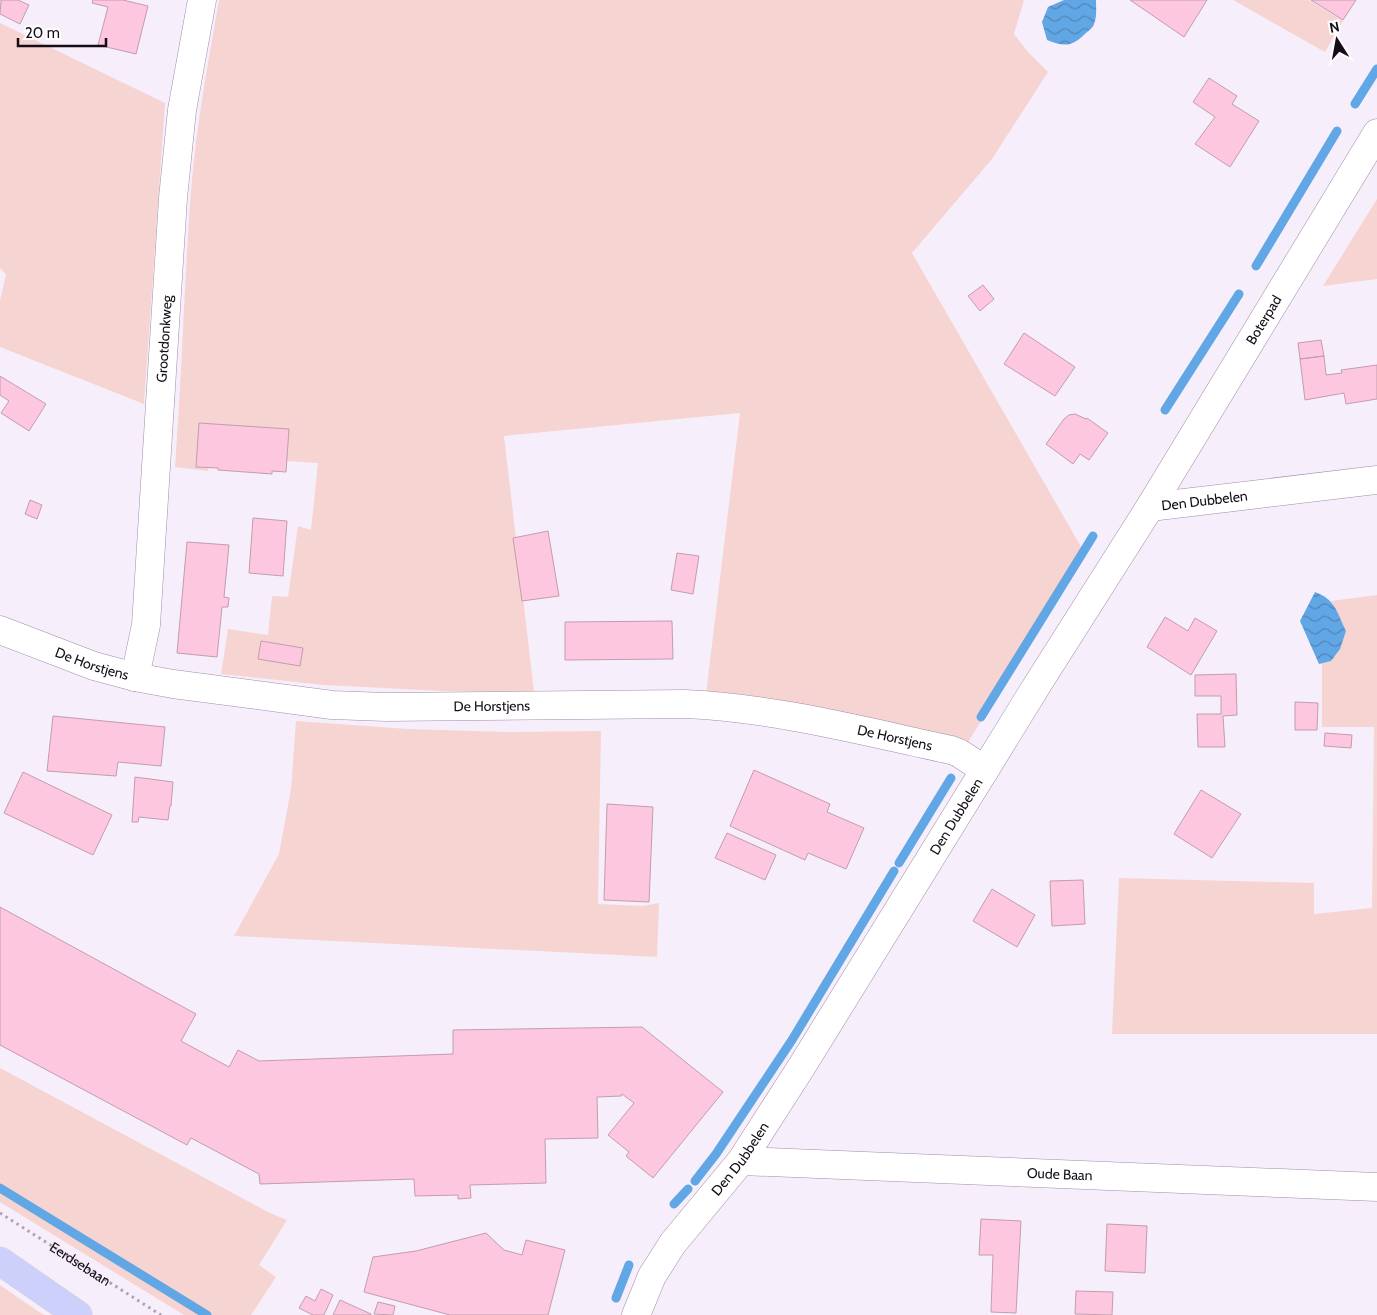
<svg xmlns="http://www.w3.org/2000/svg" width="1377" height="1315" viewBox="0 0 1377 1315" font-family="Cabin,sans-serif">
<defs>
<pattern id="water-waves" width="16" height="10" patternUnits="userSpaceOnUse" patternTransform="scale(1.25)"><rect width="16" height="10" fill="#61a7e5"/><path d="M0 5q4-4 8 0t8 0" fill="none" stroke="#4f86b9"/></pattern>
</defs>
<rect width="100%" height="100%" fill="#f7eefb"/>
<!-- grass -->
<path fill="#f6d4d1" d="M 219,0 L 1024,0 L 1014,34 L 1028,52 L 1048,72 L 992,159 L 912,253 L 1084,552 L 967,744 L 706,694 L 740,413 L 504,436 L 534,692 L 443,691 L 324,685 L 221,674 L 228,629 L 268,635 L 272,596 L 288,597 L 298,526 L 311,530 L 318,463 L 271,460 L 210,441 L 208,471 L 175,467 C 182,375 184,283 191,191 C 196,127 208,63 219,0 Z
M 1233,0 L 1309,0 L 1343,21 L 1325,52 Z
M 0,23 L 165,103 L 144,404 L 0,347 L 0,301 L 6,274 L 0,268 Z
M 1377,199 L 1377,279 L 1323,286 Z
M 1377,595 L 1377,1034 L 1112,1034 L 1119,878 L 1314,883 L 1314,914 L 1372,908 L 1374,727 L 1322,727 L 1322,663 L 1331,661 L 1346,631 L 1331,601 Z
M 296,721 L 408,729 L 508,732 L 601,731 L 598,904 L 643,906 L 659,903 L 657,957 L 234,936 L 279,854 L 291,789 Z
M 0,1068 L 270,1213 L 287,1220 L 259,1265 L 276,1277 L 251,1315 L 184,1315 L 0,1202 Z
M 0,1285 L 39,1312 L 45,1315 L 0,1315 Z"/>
<!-- water -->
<path fill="url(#water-waves)" d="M 1064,0 L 1096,0 C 1096,8 1097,17 1094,24 C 1093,28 1089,30 1086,33 C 1072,47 1065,47 1047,40 L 1042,22 L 1048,7 Z
M 1315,592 C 1335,599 1337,612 1346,631 L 1340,649 L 1331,661 L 1319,664 L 1300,621 Z"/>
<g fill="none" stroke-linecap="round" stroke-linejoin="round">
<!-- stream -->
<path stroke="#61a7e5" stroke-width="9" d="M 1355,104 L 1377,69
M 1256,266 L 1337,131
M 1165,410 L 1239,294
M 981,717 L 1093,536
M 899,863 L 951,778
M 695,1181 L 716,1154 L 792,1040 L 894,871
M 0,1188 L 207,1315
M 674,1204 L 688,1189
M 616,1298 L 629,1265"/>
</g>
<!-- building -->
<path fill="#fdc7df" stroke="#c29dae" d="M 1,0 L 18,0 L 29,5 L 20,24 L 0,14 Z
M 93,0 L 123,0 L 148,6 L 136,54 L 98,45 L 108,7 L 92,3 Z
M 1130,0 L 1207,0 L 1184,37 Z
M 1311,0 L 1356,0 L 1343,20 Z
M 1209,78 L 1237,96 L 1232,104 L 1259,121 L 1230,167 L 1195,144 L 1215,117 L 1193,102 Z
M 983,285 L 994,299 L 980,311 L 968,296 Z
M 1024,333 L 1075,367 L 1055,396 L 1004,364 Z
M 1321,340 L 1324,356 L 1300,359 L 1298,343 Z
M 1324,356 L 1326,375 L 1342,373 L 1341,370 L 1377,365 L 1377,399 L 1346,404 L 1344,393 L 1305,400 L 1300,359 Z
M 0,376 L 46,404 L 29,431 L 1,413 L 9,401 L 0,395 Z
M 1075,414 L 1086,419 L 1087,418 L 1108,433 L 1089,460 L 1080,454 L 1073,464 L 1046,444 L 1064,419 L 1069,415 Z
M 199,423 L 289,429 L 286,472 L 272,471 L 272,474 L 218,470 L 218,468 L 196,467 Z
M 30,500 L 42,505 L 37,519 L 25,514 Z
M 253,518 L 287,521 L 283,576 L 249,573 Z
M 548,531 L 559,596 L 522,601 L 513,538 Z
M 187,542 L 229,545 L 224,597 L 229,598 L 228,607 L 222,607 L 217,657 L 177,653 Z
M 677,553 L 699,556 L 693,594 L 671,590 Z
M 1165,617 L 1188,631 L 1195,618 L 1217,631 L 1191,675 L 1147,647 Z
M 672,621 L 673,659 L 565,660 L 565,622 Z
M 261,641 L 303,648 L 300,666 L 258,659 Z
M 1236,674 L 1237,715 L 1223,716 L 1225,747 L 1198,747 L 1197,714 L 1221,714 L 1221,696 L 1195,696 L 1195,675 Z
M 1295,702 L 1318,703 L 1317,730 L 1295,730 Z
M 53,716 L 165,727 L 161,766 L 118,762 L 116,776 L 47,771 Z
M 1325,733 L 1352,735 L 1351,748 L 1324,746 Z
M 754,770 L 830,804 L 827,812 L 864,828 L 846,869 L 808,853 L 805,860 L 730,826 Z
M 23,772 L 112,815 L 93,855 L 4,813 Z
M 135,777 L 173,782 L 171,806 L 170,806 L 168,820 L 139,817 L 138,822 L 132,822 Z
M 1201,790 L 1241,814 L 1212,858 L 1174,834 Z
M 607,804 L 653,807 L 649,902 L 604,900 Z
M 727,833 L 776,855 L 765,880 L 715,858 Z
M 1083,880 L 1085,924 L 1052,926 L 1050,881 Z
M 992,889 L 1035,915 L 1017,947 L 973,921 Z
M 0,907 L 196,1014 L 181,1041 L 229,1067 L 238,1050 L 259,1061 L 453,1054 L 453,1030 L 642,1027 L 723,1092 L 653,1178 L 626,1156 L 629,1152 L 608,1135 L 634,1103 L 622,1094 L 621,1096 L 597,1097 L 598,1138 L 545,1139 L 546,1183 L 470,1185 L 471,1198 L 458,1199 L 458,1195 L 415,1196 L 414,1179 L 260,1184 L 259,1174 L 191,1138 L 187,1145 L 0,1045 Z
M 981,1219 L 1021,1221 L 1016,1313 L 991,1312 L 993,1255 L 979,1255 Z
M 1107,1224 L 1147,1226 L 1145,1273 L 1105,1271 Z
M 486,1233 L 504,1250 L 522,1255 L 526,1240 L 565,1250 L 548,1315 L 450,1315 L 364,1292 L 373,1257 L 416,1251 Z
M 321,1289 L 333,1295 L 324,1315 L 313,1315 L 299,1308 L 306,1296 L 315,1301 Z
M 1076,1291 L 1113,1292 L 1112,1315 L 1075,1314 Z
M 340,1300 L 371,1314 L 371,1315 L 333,1315 Z
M 378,1302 L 395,1306 L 393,1315 L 374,1314 Z"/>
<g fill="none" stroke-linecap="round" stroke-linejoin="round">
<!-- minor casing -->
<g stroke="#a18caa" stroke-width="29">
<g id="minor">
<path id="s2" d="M 1150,507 L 1377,133"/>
<path id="s3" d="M 0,630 L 94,666 L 135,677 L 173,684 L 332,705 L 386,707 L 685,704 C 775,708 863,731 951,750 L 959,753 L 985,770"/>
<path id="s4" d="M 135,677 L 146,625 L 173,198 L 182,110 L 202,0"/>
<path id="s5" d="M 741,1161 L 1377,1187"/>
<path id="s6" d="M 636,1315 L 652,1276 L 673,1243 L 741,1161 L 802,1066 L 1039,682 L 1150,507 L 1377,480"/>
</g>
</g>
<!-- major casing -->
<g stroke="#d5d3d5" stroke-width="29">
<path id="major" d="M 0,1261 L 78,1315"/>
</g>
<!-- path -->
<path stroke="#ada4b0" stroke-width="3" stroke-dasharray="2.5 4" stroke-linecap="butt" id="s1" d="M 0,1213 L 161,1315"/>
<!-- minor -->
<use href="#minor" stroke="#fff" stroke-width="28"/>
<!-- major -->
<use href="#major" stroke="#cdd0fa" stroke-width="28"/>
</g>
<g text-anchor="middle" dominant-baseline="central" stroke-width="5" stroke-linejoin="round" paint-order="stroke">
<!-- street labels -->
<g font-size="14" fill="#150d18" stroke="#fff">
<text stroke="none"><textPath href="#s2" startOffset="219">Boterpad</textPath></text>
<text stroke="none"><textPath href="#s4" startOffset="340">Grootdonkweg</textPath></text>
<text stroke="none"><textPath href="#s6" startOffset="1014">Den Dubbelen</textPath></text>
<text stroke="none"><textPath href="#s3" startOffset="98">De Horstjens</textPath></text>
<text stroke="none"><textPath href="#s3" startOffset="502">De Horstjens</textPath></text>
<text stroke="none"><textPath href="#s3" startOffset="908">De Horstjens</textPath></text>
<text stroke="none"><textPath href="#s6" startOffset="594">Den Dubbelen</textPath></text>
<text stroke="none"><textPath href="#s6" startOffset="189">Den Dubbelen</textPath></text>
<text stroke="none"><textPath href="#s5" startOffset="319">Oude Baan</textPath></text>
<text stroke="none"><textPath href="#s1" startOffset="95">Eerdsebaan</textPath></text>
</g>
</g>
<!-- north arrow -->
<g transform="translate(1337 40) rotate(349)" stroke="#ffffff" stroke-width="4" paint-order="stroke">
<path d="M0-4L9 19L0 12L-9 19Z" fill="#150d18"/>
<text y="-8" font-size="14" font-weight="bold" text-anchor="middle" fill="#150d18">N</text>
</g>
<!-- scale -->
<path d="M18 38v8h88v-8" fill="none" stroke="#150d18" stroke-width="2.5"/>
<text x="25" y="38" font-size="15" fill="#150d18" stroke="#ffffff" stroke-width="4" paint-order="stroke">20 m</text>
</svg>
